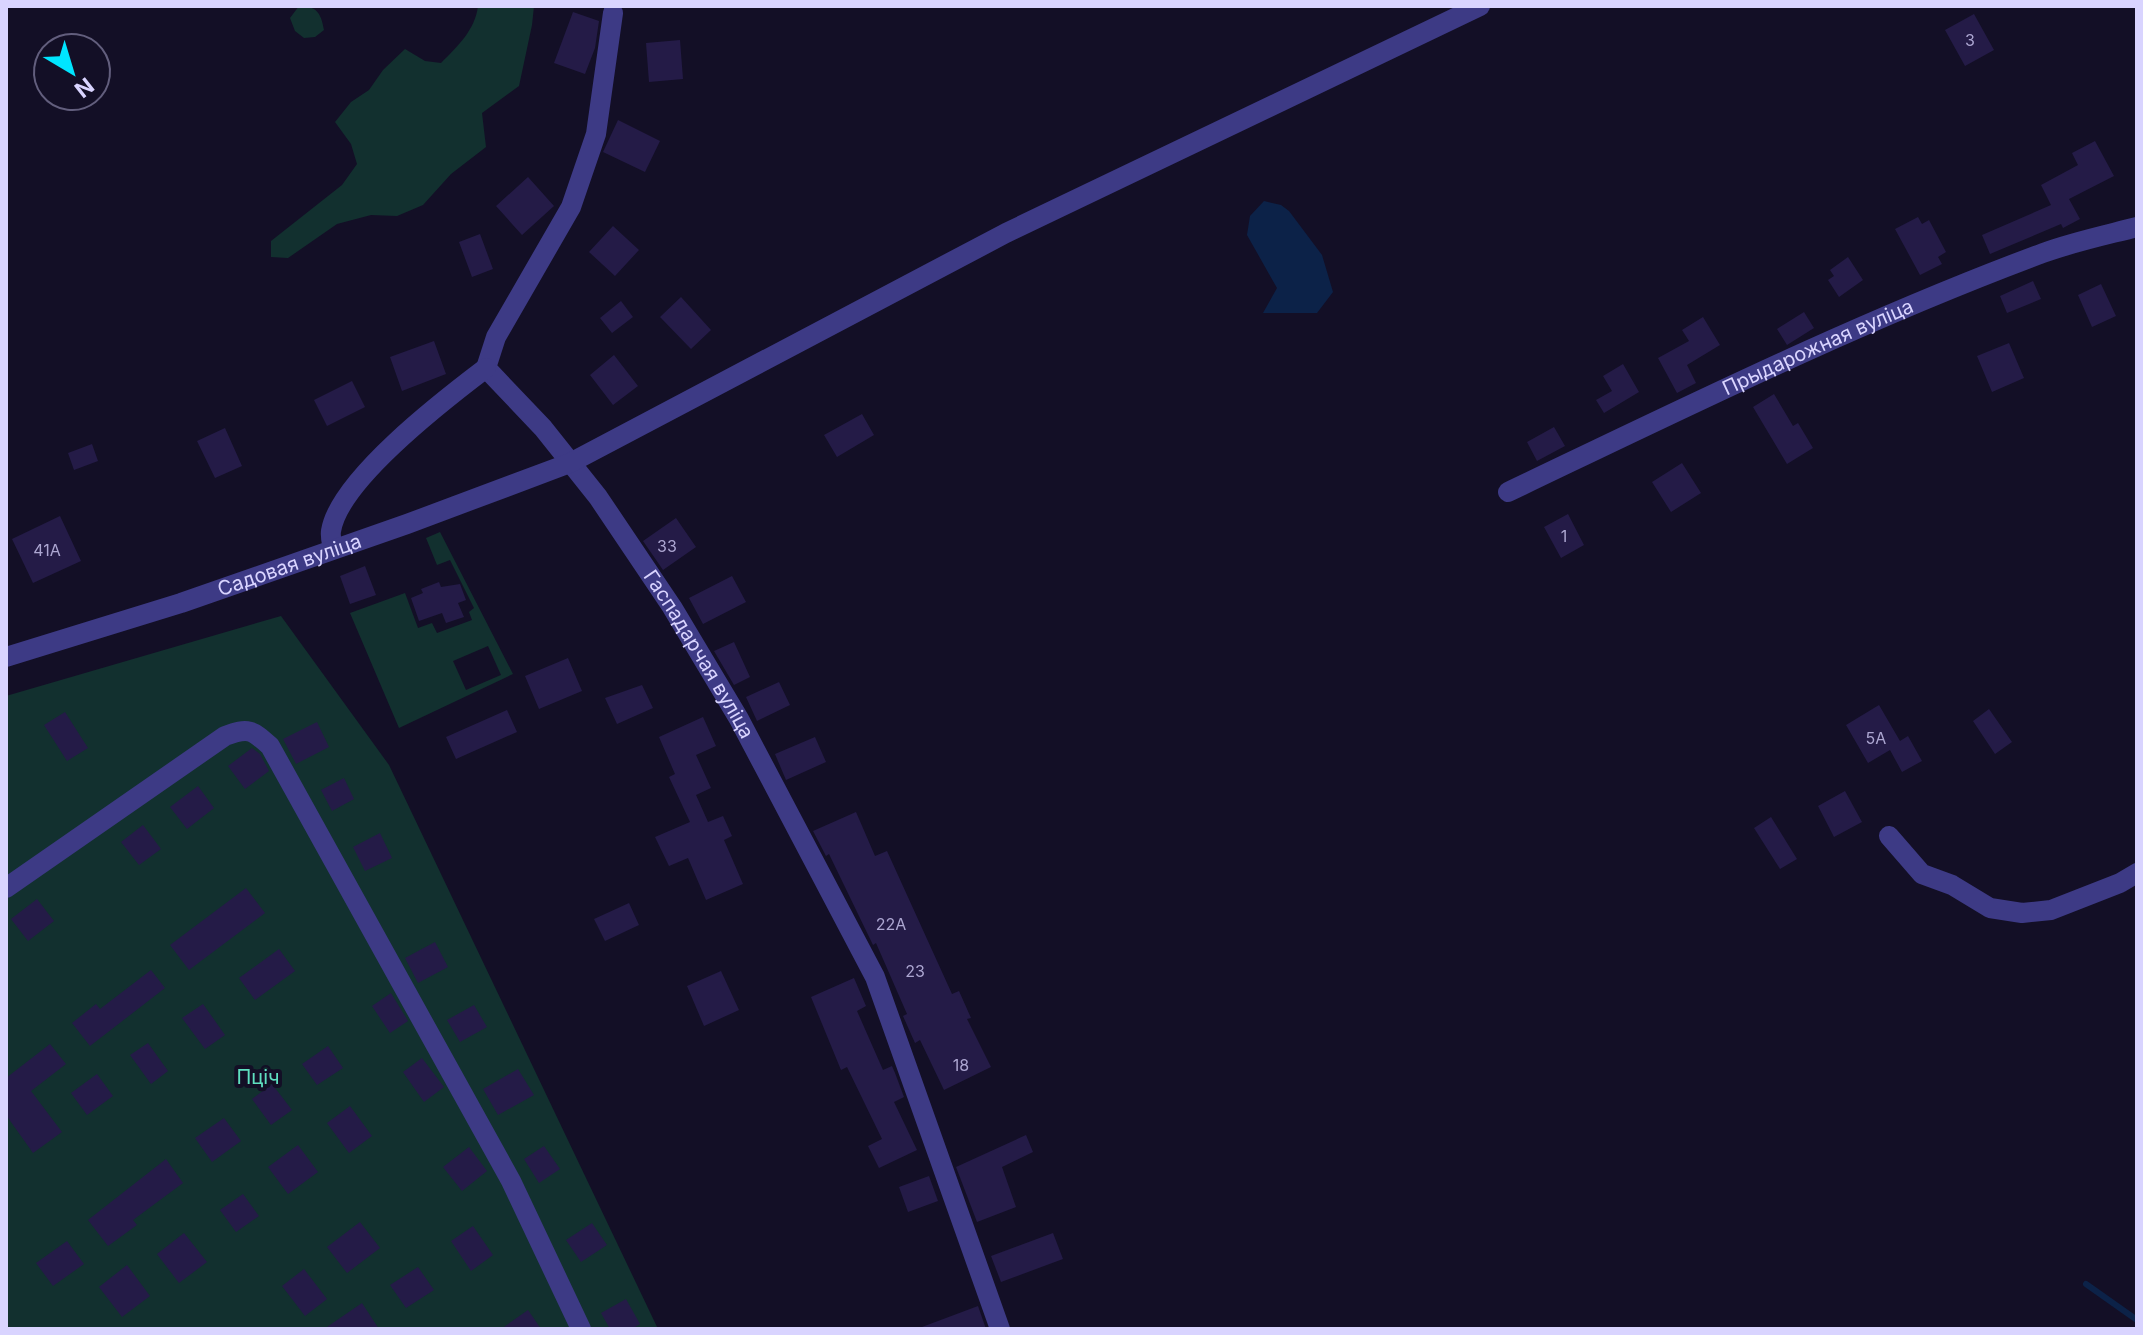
<svg xmlns="http://www.w3.org/2000/svg" width="2143" height="1335" viewBox="0 0 2143 1335" font-family="Inter,sans-serif">
<rect width="100%" height="100%" fill="#130f26"/>
<!-- green -->
<path fill="#12302f" fill-rule="evenodd" d="M 299,6 C 317,6 321,13 324,30 L 315,37 L 304,38 L 295,31 L 290,18 Z
M 478,6 L 534,6 L 532,25 L 519,86 L 482,113 L 486,147 L 451,174 L 423,205 L 397,216 L 371,215 L 337,224 L 288,258 L 271,257 L 271,241 L 342,185 L 357,164 L 351,144 L 335,122 L 351,102 L 369,90 L 383,70 L 405,49 L 425,61 L 441,63 C 458,46 475,30 478,6 Z
M 440,532 L 513,674 L 399,728 L 350,613 L 405,593 L 418,628 L 432,623 L 437,633 L 472,620 L 469,612 L 474,608 L 450,560 L 437,565 L 426,538 ZM 488,646 L 501,675 L 466,690 L 453,661 Z
M 281,616 L 389,765 L 658,1329 L 6,1329 L 6,696 Z"/>
<!-- water -->
<path fill="#0c2248" d="M 1264,201 L 1281,205 L 1289,211 L 1322,255 L 1333,292 L 1317,313 L 1263,313 L 1277,288 L 1247,235 L 1250,216 Z"/>
<g fill="none" stroke-linecap="round" stroke-linejoin="round">
<!-- stream -->
<path stroke="#0c2248" stroke-width="6" d="M 2086,1284 L 2137,1320"/>
</g>
<!-- building -->
<path fill="#241b47" d="M 573,12 L 599,21 L 595,48 L 585,74 L 554,63 Z
M 1974,14 L 1994,50 L 1965,66 L 1945,30 Z
M 680,40 L 683,79 L 649,82 L 646,43 Z
M 618,120 L 660,141 L 645,172 L 603,152 Z
M 2095,141 L 2114,176 L 2069,199 L 2080,219 L 2063,228 L 2061,224 L 1990,254 L 1982,235 L 2051,205 L 2041,185 L 2078,165 L 2072,153 Z
M 528,177 L 554,206 L 522,235 L 496,206 Z
M 1918,217 L 1922,224 L 1929,220 L 1946,252 L 1938,257 L 1942,264 L 1920,275 L 1895,229 Z
M 613,226 L 639,250 L 615,276 L 589,252 Z
M 480,234 L 493,269 L 472,277 L 459,242 Z
M 1848,257 L 1863,280 L 1839,297 L 1828,280 L 1834,276 L 1830,270 Z
M 2033,281 L 2041,299 L 2007,313 L 2000,296 Z
M 2101,284 L 2116,316 L 2092,327 L 2078,295 Z
M 681,297 L 711,330 L 691,349 L 660,317 Z
M 621,301 L 633,317 L 612,333 L 600,318 Z
M 1804,312 L 1814,328 L 1787,345 L 1777,329 Z
M 1703,317 L 1720,345 L 1687,365 L 1696,383 L 1677,393 L 1658,358 L 1689,341 L 1682,330 Z
M 434,341 L 446,374 L 402,391 L 390,357 Z
M 2009,343 L 2024,378 L 1992,392 L 1977,356 Z
M 614,355 L 638,386 L 613,405 L 590,375 Z
M 1623,364 L 1639,392 L 1604,413 L 1596,400 L 1612,391 L 1603,376 Z
M 352,381 L 365,407 L 327,426 L 314,400 Z
M 1774,394 L 1793,426 L 1798,423 L 1813,448 L 1787,464 L 1753,407 Z
M 862,414 L 874,435 L 837,457 L 824,435 Z
M 1554,427 L 1565,446 L 1537,461 L 1527,442 Z
M 225,428 L 242,466 L 215,478 L 197,441 Z
M 92,444 L 98,461 L 74,470 L 68,453 Z
M 1682,463 L 1701,493 L 1671,512 L 1652,482 Z
M 1568,514 L 1584,545 L 1561,558 L 1544,527 Z
M 60,516 L 81,561 L 33,583 L 12,539 Z
M 676,518 L 696,547 L 663,570 L 643,541 Z
M 365,566 L 376,595 L 350,604 L 340,576 Z
M 732,576 L 746,602 L 703,624 L 689,598 Z
M 439,582 L 441,587 L 460,584 L 466,600 L 458,603 L 464,617 L 446,623 L 442,613 L 419,621 L 411,598 L 423,593 L 421,589 Z
M 734,642 L 750,677 L 734,685 L 714,651 Z
M 568,658 L 582,691 L 539,709 L 525,676 Z
M 779,682 L 790,705 L 757,721 L 746,697 Z
M 642,685 L 653,708 L 617,724 L 605,698 Z
M 1879,705 L 1900,741 L 1908,736 L 1922,761 L 1902,772 L 1890,750 L 1868,763 L 1846,725 Z
M 1989,709 L 2012,742 L 1995,754 L 1973,721 Z
M 507,710 L 517,732 L 456,759 L 446,737 Z
M 65,712 L 88,748 L 67,761 L 44,725 Z
M 703,717 L 716,746 L 696,755 L 711,788 L 696,795 L 708,822 L 723,816 L 732,836 L 724,840 L 743,884 L 706,900 L 688,858 L 669,866 L 655,837 L 690,822 L 669,777 L 675,774 L 659,737 Z
M 317,722 L 329,747 L 296,764 L 283,739 Z
M 815,737 L 826,762 L 786,780 L 775,754 Z
M 252,748 L 260,754 L 269,771 L 245,789 L 228,766 Z
M 344,778 L 354,799 L 332,811 L 321,790 Z
M 198,786 L 214,808 L 187,829 L 170,807 Z
M 1845,791 L 1862,822 L 1834,837 L 1818,806 Z
M 856,812 L 875,856 L 887,851 L 952,994 L 959,991 L 971,1018 L 967,1019 L 991,1067 L 944,1090 L 920,1040 L 915,1043 L 903,1016 L 907,1014 L 876,943 L 873,945 L 829,854 L 826,856 L 813,831 Z
M 1771,817 L 1797,859 L 1780,869 L 1754,828 Z
M 143,825 L 161,849 L 139,865 L 121,842 Z
M 380,833 L 392,858 L 365,871 L 353,847 Z
M 246,888 L 265,913 L 189,970 L 170,945 Z
M 37,899 L 54,921 L 28,941 L 11,919 Z
M 629,903 L 639,925 L 605,941 L 594,919 Z
M 435,942 L 448,967 L 418,983 L 405,958 Z
M 279,949 L 295,971 L 255,1000 L 239,978 Z
M 151,970 L 165,988 L 90,1046 L 72,1023 L 96,1004 L 100,1009 Z
M 721,971 L 739,1010 L 704,1026 L 687,986 Z
M 854,978 L 866,1006 L 857,1011 L 883,1070 L 892,1066 L 895,1073 L 904,1097 L 894,1102 L 917,1150 L 879,1168 L 868,1146 L 882,1139 L 847,1067 L 841,1070 L 811,997 Z
M 391,993 L 408,1021 L 390,1033 L 372,1006 Z
M 203,1004 L 225,1035 L 205,1049 L 182,1018 Z
M 474,1005 L 487,1027 L 460,1042 L 447,1020 Z
M 148,1043 L 168,1071 L 151,1084 L 130,1055 Z
M 50,1044 L 66,1064 L 31,1091 L 62,1132 L 33,1153 L 6,1115 L 6,1078 Z
M 328,1046 L 343,1068 L 317,1085 L 302,1064 Z
M 422,1058 L 444,1087 L 424,1102 L 403,1072 Z
M 518,1069 L 534,1095 L 498,1115 L 483,1089 Z
M 97,1074 L 113,1096 L 87,1115 L 71,1093 Z
M 272,1084 L 292,1110 L 271,1125 L 252,1099 Z
M 350,1106 L 372,1136 L 349,1153 L 327,1123 Z
M 224,1118 L 241,1141 L 212,1162 L 195,1138 Z
M 1026,1135 L 1033,1152 L 1002,1167 L 1016,1207 L 977,1222 L 956,1167 Z
M 298,1145 L 318,1172 L 288,1194 L 268,1167 Z
M 544,1146 L 560,1169 L 539,1183 L 524,1159 Z
M 469,1147 L 487,1171 L 462,1191 L 443,1167 Z
M 166,1159 L 183,1183 L 133,1220 L 137,1225 L 108,1246 L 88,1220 Z
M 929,1176 L 938,1201 L 908,1212 L 899,1187 Z
M 243,1194 L 259,1216 L 236,1232 L 220,1210 Z
M 360,1222 L 380,1248 L 347,1273 L 327,1247 Z
M 592,1223 L 607,1245 L 581,1262 L 566,1240 Z
M 473,1226 L 493,1255 L 471,1271 L 451,1241 Z
M 184,1233 L 207,1262 L 179,1283 L 157,1254 Z
M 1053,1233 L 1063,1259 L 1001,1282 L 991,1256 Z
M 67,1241 L 84,1264 L 53,1286 L 36,1263 Z
M 127,1265 L 150,1296 L 122,1317 L 99,1287 Z
M 418,1267 L 434,1290 L 406,1308 L 390,1285 Z
M 304,1269 L 327,1299 L 305,1316 L 282,1286 Z
M 626,1299 L 640,1324 L 632,1329 L 610,1329 L 601,1313 Z
M 362,1303 L 379,1329 L 324,1329 Z
M 978,1306 L 986,1329 L 922,1329 L 922,1327 Z
M 528,1310 L 541,1329 L 501,1329 Z"/>
<g fill="none" stroke-linecap="round" stroke-linejoin="round">
<!-- minor -->
<g stroke="#3d3a85" stroke-width="20">
<path id="s1" d="M 613,13 L 596,134 L 571,207 L 496,337 L 486,368 L 543,428 L 598,497 L 672,607 L 739,719 L 875,977 L 1000,1329"/>
<path id="s2" d="M 1508,492 C 1684,408 1860,321 2043,253 C 2073,242 2106,235 2137,227"/>
<path d="M 333,549 C 332,543 330,537 331,531 C 339,480 445,399 486,368"/>
<path d="M 1889,836 L 1922,874 L 1952,885 L 1990,908 L 2022,913 L 2051,910 L 2120,883 L 2137,873"/>
<path d="M 6,888 L 225,736 C 249,727 252,730 270,746 L 511,1181 L 581,1329"/>
</g>
<!-- tertiary -->
<path stroke="#3d3a85" stroke-width="20" id="s3" d="M 6,657 L 181,603 L 407,524 L 570,463 L 1006,233 L 1480,6"/>
</g>
<g text-anchor="middle" dominant-baseline="central" stroke-width="8" stroke-linejoin="round" paint-order="stroke">
<!-- number labels -->
<g font-size="16" fill="#aca6d1">
<text x="1970" y="40">3</text>
<text x="1564" y="536">1</text>
<text x="667" y="546">33</text>
<text x="47" y="550">41А</text>
<text x="1876" y="738">5А</text>
<text x="891" y="924">22А</text>
<text x="915" y="971">23</text>
<text x="961" y="1065">18</text>
</g>
<!-- street labels -->
<g font-size="20" fill="#d9d4ff" stroke="#130f26">
<text stroke="none"><textPath href="#s2" startOffset="342">Прыдарожная вуліца</textPath></text>
<text stroke="none"><textPath href="#s3" startOffset="298">Садовая вуліца</textPath></text>
<text stroke="none"><textPath href="#s1" startOffset="740">Гаспадарчая вуліца</textPath></text>
</g>
<!-- park labels -->
<g font-size="20" fill="#5fe0c0" stroke="#130f26">
<text x="258" y="1077">Пціч</text>
</g>
</g>
<!-- border -->
<rect width="2143" height="1335" fill="none" stroke="#d9d4ff" stroke-width="16"/>
<!-- north arrow -->
<g transform="translate(72 72) rotate(142)"><circle r="38" fill="#130f26" stroke="#625e7d" stroke-width="2"/>
<path d="M0-6L14 30L0 20L-14 30Z" fill="#00e5ff"/>
<text y="-12" font-size="22" font-weight="bold" text-anchor="middle" fill="#d9d4ff">N</text>
</g>
</svg>
